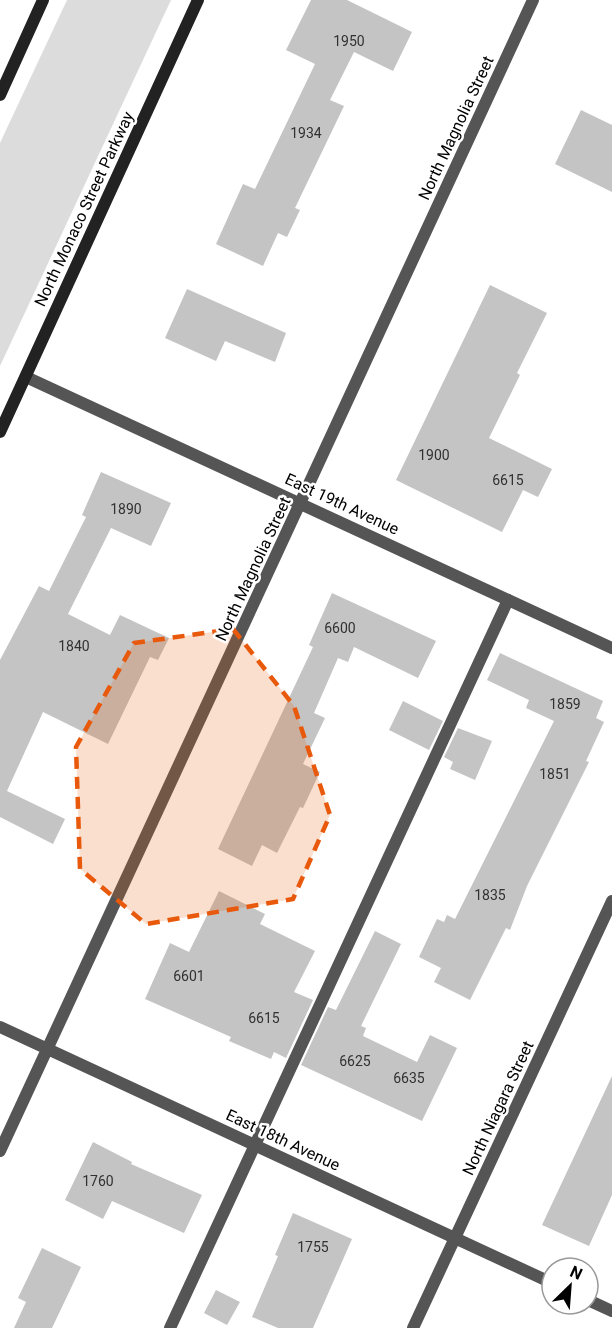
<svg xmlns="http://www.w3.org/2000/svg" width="612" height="1328" viewBox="0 0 612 1328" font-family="Roboto,sans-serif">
<rect width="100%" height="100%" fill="#fff"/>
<!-- green -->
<path fill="#dcdcdc" d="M 67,0 L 171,0 L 0,366 L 0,143 Z"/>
<!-- building -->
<path fill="#c4c4c4" d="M 311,0 L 347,0 L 412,32 L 393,71 L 354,52 L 330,100 L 344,106 L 295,208 L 300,210 L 287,237 L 278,233 L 263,266 L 216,244 L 243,184 L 255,189 L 315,64 L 286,50 Z
M 581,110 L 612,125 L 612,192 L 555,164 Z
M 490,285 L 547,313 L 517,373 L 520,375 L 489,438 L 552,469 L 538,497 L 523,490 L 502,532 L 396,480 Z
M 187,289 L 286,333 L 275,362 L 225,341 L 216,361 L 165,338 Z
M 101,472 L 171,503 L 151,546 L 111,528 L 68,614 L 110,635 L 120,615 L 169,638 L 158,660 L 150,657 L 108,744 L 43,712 L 7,791 L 65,819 L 53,844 L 0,817 L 0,660 L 39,586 L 49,591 L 86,517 L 82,515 Z
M 332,593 L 436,641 L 418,678 L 354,647 L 348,662 L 338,658 L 314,713 L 325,718 L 303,764 L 320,772 L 303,808 L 300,807 L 277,853 L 262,845 L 252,866 L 218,849 L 313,647 L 309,645 Z
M 500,653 L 603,701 L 596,718 L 604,722 L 586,761 L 589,762 L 527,886 L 510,930 L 506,928 L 470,1000 L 434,982 L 441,968 L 419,957 L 437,919 L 444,922 L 447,915 L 455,919 L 554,721 L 526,708 L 529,700 L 487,680 Z
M 403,701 L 443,721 L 429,750 L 389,730 Z
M 458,728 L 492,741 L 475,780 L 450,769 L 453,762 L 444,757 Z
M 219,891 L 265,914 L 260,924 L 315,951 L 294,992 L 313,1000 L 286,1058 L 274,1052 L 271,1059 L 229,1041 L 231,1037 L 145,999 L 170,943 L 189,952 Z
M 375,931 L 401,944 L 361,1026 L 366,1028 L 363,1036 L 417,1062 L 430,1035 L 457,1048 L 422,1121 L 301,1065 L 328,1007 L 336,1010 Z
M 612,1076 L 612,1195 L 589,1246 L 542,1225 Z
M 93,1142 L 132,1162 L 131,1164 L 202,1195 L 184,1233 L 112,1201 L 103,1219 L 65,1200 Z
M 293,1213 L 352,1239 L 313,1328 L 278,1328 L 252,1317 L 278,1256 L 275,1255 Z
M 42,1248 L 81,1267 L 52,1328 L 14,1328 L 26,1302 L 18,1298 Z
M 216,1290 L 240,1302 L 227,1325 L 204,1313 Z"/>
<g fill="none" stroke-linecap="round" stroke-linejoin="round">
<!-- service -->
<path stroke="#555" stroke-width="12" d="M 170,1328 L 508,600"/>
<!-- minor -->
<path stroke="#555" stroke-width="12" d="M 26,377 L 612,648
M 0,1027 L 552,1283
M 0,1151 L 533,0
M 588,1300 L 612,1311
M 413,1328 L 612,901"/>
<!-- secondary -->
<path stroke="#222" stroke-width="12" d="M 0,95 L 43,0
M 0,432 L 198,0"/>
</g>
<!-- marked area -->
<path fill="#e8590c" fill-opacity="0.2" stroke="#e8590c" stroke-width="4.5" stroke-dasharray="12 8" stroke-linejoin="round" d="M 233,629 L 294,706 L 330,815 L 293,899 L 146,924 L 80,869 L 76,747 L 134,643 Z"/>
<g text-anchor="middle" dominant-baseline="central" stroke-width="5" stroke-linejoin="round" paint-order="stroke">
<!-- number labels -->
<g font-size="14" fill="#313131">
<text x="349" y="41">1950</text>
<text x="306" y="133">1934</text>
<text x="434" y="455">1900</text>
<text x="508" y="480">6615</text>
<text x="126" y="509">1890</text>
<text x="340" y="628">6600</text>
<text x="74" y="646">1840</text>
<text x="565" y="704">1859</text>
<text x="555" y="774">1851</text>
<text x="490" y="895">1835</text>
<text x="189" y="976">6601</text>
<text x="264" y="1018">6615</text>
<text x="355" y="1061">6625</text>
<text x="409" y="1078">6635</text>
<text x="98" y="1181">1760</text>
<text x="313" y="1247">1755</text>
</g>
<!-- street labels -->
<g font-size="16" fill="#000" stroke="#fff">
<text transform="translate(456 128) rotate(-65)">North Magnolia Street</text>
<text transform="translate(84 209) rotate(-65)">North Monaco Street Parkway</text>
<text transform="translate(342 504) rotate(25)">East 19th Avenue</text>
<text transform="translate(253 569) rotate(-65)">North Magnolia Street</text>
<text transform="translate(498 1108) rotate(-65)">North Niagara Street</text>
<text transform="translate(283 1140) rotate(25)">East 18th Avenue</text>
</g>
</g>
<!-- north arrow -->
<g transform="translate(570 1286) rotate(25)"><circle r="28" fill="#ffffff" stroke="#999999" stroke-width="1.5"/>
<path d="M0-4.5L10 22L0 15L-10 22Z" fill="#000000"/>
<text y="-9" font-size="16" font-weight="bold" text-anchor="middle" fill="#000000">N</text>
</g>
</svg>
